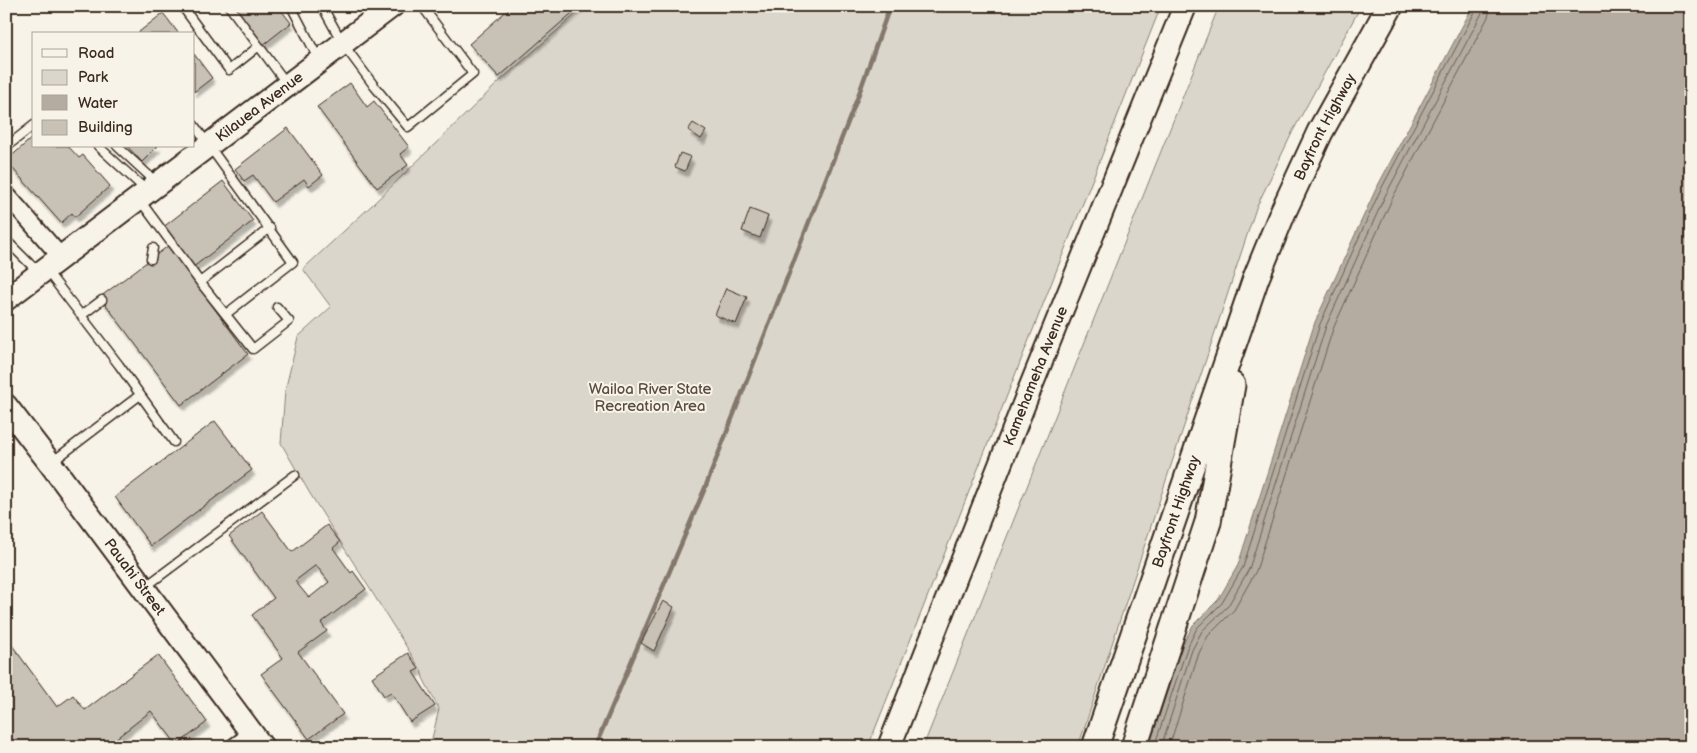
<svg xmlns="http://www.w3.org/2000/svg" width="1697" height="753" viewBox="0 0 1697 753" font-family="'Balsamiq Sans',sans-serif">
<defs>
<filter id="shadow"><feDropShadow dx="3" dy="5.5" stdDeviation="1" flood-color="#0004"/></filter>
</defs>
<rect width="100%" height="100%" fill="#f7f3e8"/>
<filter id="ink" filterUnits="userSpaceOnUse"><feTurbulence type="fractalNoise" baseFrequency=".02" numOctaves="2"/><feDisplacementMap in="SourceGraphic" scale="10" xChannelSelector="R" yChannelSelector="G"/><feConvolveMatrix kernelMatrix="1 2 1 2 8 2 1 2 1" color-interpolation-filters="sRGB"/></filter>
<g filter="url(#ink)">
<!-- green -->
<path fill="#dbd6cb" stroke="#8b8074" d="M 585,6 L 1161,6 L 868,747 L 430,747 L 439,709 L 423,678 L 421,670 L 309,492 L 281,443 L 285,391 L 298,337 L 331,307 L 303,269 L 371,206 L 501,80 Z
M 1219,6 L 1361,6 L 1293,131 L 1256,208 L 1078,747 L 923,747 Z"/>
<!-- water -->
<path fill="#b4aca0" stroke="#84786c" d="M 1473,6 L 1691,6 L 1691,747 L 1149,747 L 1182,646 L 1193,625 L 1218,600 L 1238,565 L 1315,322 L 1375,191 Z"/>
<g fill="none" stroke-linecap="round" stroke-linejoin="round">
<!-- shore -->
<path stroke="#6b5e52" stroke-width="1" d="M 1154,747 L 1187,648 L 1197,628 L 1222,603 L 1243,567 L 1320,324 L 1379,193 L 1476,10 L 1477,6
M 1161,747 L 1192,650 L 1202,631 L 1228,606 L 1249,569 L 1326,326 L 1385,196 L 1482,13 L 1483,6
M 1169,747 L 1199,653 L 1208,636 L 1234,610 L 1256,571 L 1333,329 L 1392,199 L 1488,17 L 1491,6"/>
<!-- stream -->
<path stroke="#84786c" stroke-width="4.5" d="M 595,747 L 705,488 L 857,99 L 890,6"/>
</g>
<!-- building -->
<path fill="#c8c1b6" stroke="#3b2a1e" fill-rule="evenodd" filter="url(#shadow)" d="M 233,6 L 278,6 L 291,23 L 263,45 Z
M 512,6 L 580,6 L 499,77 L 469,44 Z
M 163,13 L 179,34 L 140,34 L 139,32 Z
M 194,54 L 212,78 L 194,92 Z
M 350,83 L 367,107 L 374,101 L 409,147 L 400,154 L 408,165 L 377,188 L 317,107 Z
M 693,123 L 706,131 L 701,139 L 688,130 Z
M 288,128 L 323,175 L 309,186 L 304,179 L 273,202 L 253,175 L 244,181 L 235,169 Z
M 34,136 L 34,146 L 68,146 L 79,158 L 83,155 L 110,186 L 75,217 L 72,213 L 61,223 L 6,161 Z
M 127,146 L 158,146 L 142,162 Z
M 680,153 L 691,157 L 685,171 L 675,167 Z
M 223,181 L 253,221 L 192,268 L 162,228 Z
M 750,209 L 768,216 L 760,238 L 742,231 Z
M 168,246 L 248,354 L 181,405 L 100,297 Z
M 726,288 L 747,297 L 736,324 L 715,315 Z
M 215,421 L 252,470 L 151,546 L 115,497 Z
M 262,511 L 292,552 L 327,525 L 340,542 L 333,548 L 351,573 L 353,571 L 366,589 L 321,623 L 327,631 L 298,652 L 343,714 L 309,739 L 261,674 L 283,658 L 252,615 L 274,598 L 229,536 ZM 316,565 L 329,582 L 309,598 L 295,581 Z
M 663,601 L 674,607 L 654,651 L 641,643 Z
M 6,637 L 57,707 L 73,695 L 85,710 L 158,655 L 207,722 L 177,745 L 151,711 L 105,747 L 6,747 Z
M 408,653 L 419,669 L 413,672 L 435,706 L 410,722 L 391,692 L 384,696 L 372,677 Z"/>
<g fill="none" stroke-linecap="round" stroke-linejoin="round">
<!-- lane casing -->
<g stroke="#3b2a1e" stroke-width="11">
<path id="lane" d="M 182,6 L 229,70 L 259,46
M 229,6 L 287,84
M 291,6 L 319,60
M 322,6 L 343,44 L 375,87 L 408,127 L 473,74 L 422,6
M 194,125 L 293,262 L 226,314
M 98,146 L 147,191
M 117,146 L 157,183
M 6,147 L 34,125
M 139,199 L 200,282 L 270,228
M 6,240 L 38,272
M 151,259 L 153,248
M 47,271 L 119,365 L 174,442
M 200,282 L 253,349 L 289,321 L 277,307
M 82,315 L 102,300
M 52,462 L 140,395
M 145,587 L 295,475"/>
</g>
<!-- street casing -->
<g stroke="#3b2a1e" stroke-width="20">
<path id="street" d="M 6,194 L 61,257
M 234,747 L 252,734"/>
</g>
<!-- secondary casing -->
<g stroke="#3b2a1e" stroke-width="26">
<g id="secondary">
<path id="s1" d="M 6,299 L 392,6"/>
<path id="s2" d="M 6,406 L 50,463 L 262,747"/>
<path id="s3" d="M 889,747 L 1031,386 L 1185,6"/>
</g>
</g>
<!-- primary casing -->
<g stroke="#3b2a1e" stroke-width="29">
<g id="primary">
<path id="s4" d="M 1095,747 L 1256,278 L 1283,212 L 1320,132 L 1390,6"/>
<path d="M 1134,747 L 1208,522 L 1232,385"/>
</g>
</g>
<!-- lane -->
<use href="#lane" stroke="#f7f3e8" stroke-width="8"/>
<!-- street -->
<use href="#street" stroke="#f7f3e8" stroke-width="16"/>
<!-- secondary -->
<use href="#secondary" stroke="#f7f3e8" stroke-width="22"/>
<!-- primary -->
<use href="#primary" stroke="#f7f3e8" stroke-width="25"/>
</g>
</g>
<g text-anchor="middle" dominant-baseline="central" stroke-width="4" stroke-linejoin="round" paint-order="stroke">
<!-- street labels -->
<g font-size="15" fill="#3b2a1e" stroke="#f7f3e8">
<text stroke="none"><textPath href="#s1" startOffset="318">Kilauea Avenue</textPath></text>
<text stroke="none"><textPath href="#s4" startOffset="662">Bayfront Highway</textPath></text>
<text stroke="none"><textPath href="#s3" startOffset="399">Kamehameha Avenue</textPath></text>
<text stroke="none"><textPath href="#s4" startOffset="249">Bayfront Highway</textPath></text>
<text stroke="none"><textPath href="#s2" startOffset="214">Pauahi Street</textPath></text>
</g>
<!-- park labels -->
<g font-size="15" fill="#5b4c41" stroke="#f7f3e8">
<text x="650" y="389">Wailoa River State<tspan x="650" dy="17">Recreation Area</tspan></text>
</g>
</g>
<!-- margin -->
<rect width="1697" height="753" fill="none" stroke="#f7f3e8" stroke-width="25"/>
<rect x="12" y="12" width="1672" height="728" fill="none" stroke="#3b2a1e" stroke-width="2" filter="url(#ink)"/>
<!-- legend -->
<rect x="32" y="32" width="162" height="115" fill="#f7f3e8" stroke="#aca397"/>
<rect x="42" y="49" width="25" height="8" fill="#f7f3e8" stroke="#aca397"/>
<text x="78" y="58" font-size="15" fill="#3b2a1e">Road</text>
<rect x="42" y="70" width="25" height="15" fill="#dbd6cb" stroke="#aca397"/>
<text x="78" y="82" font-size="15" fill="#3b2a1e">Park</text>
<rect x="42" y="95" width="25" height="15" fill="#b4aca0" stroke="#aca397"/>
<text x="78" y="108" font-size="15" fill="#3b2a1e">Water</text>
<rect x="42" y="120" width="25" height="15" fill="#c8c1b6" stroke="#aca397"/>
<text x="78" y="132" font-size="15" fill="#3b2a1e">Building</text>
</svg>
